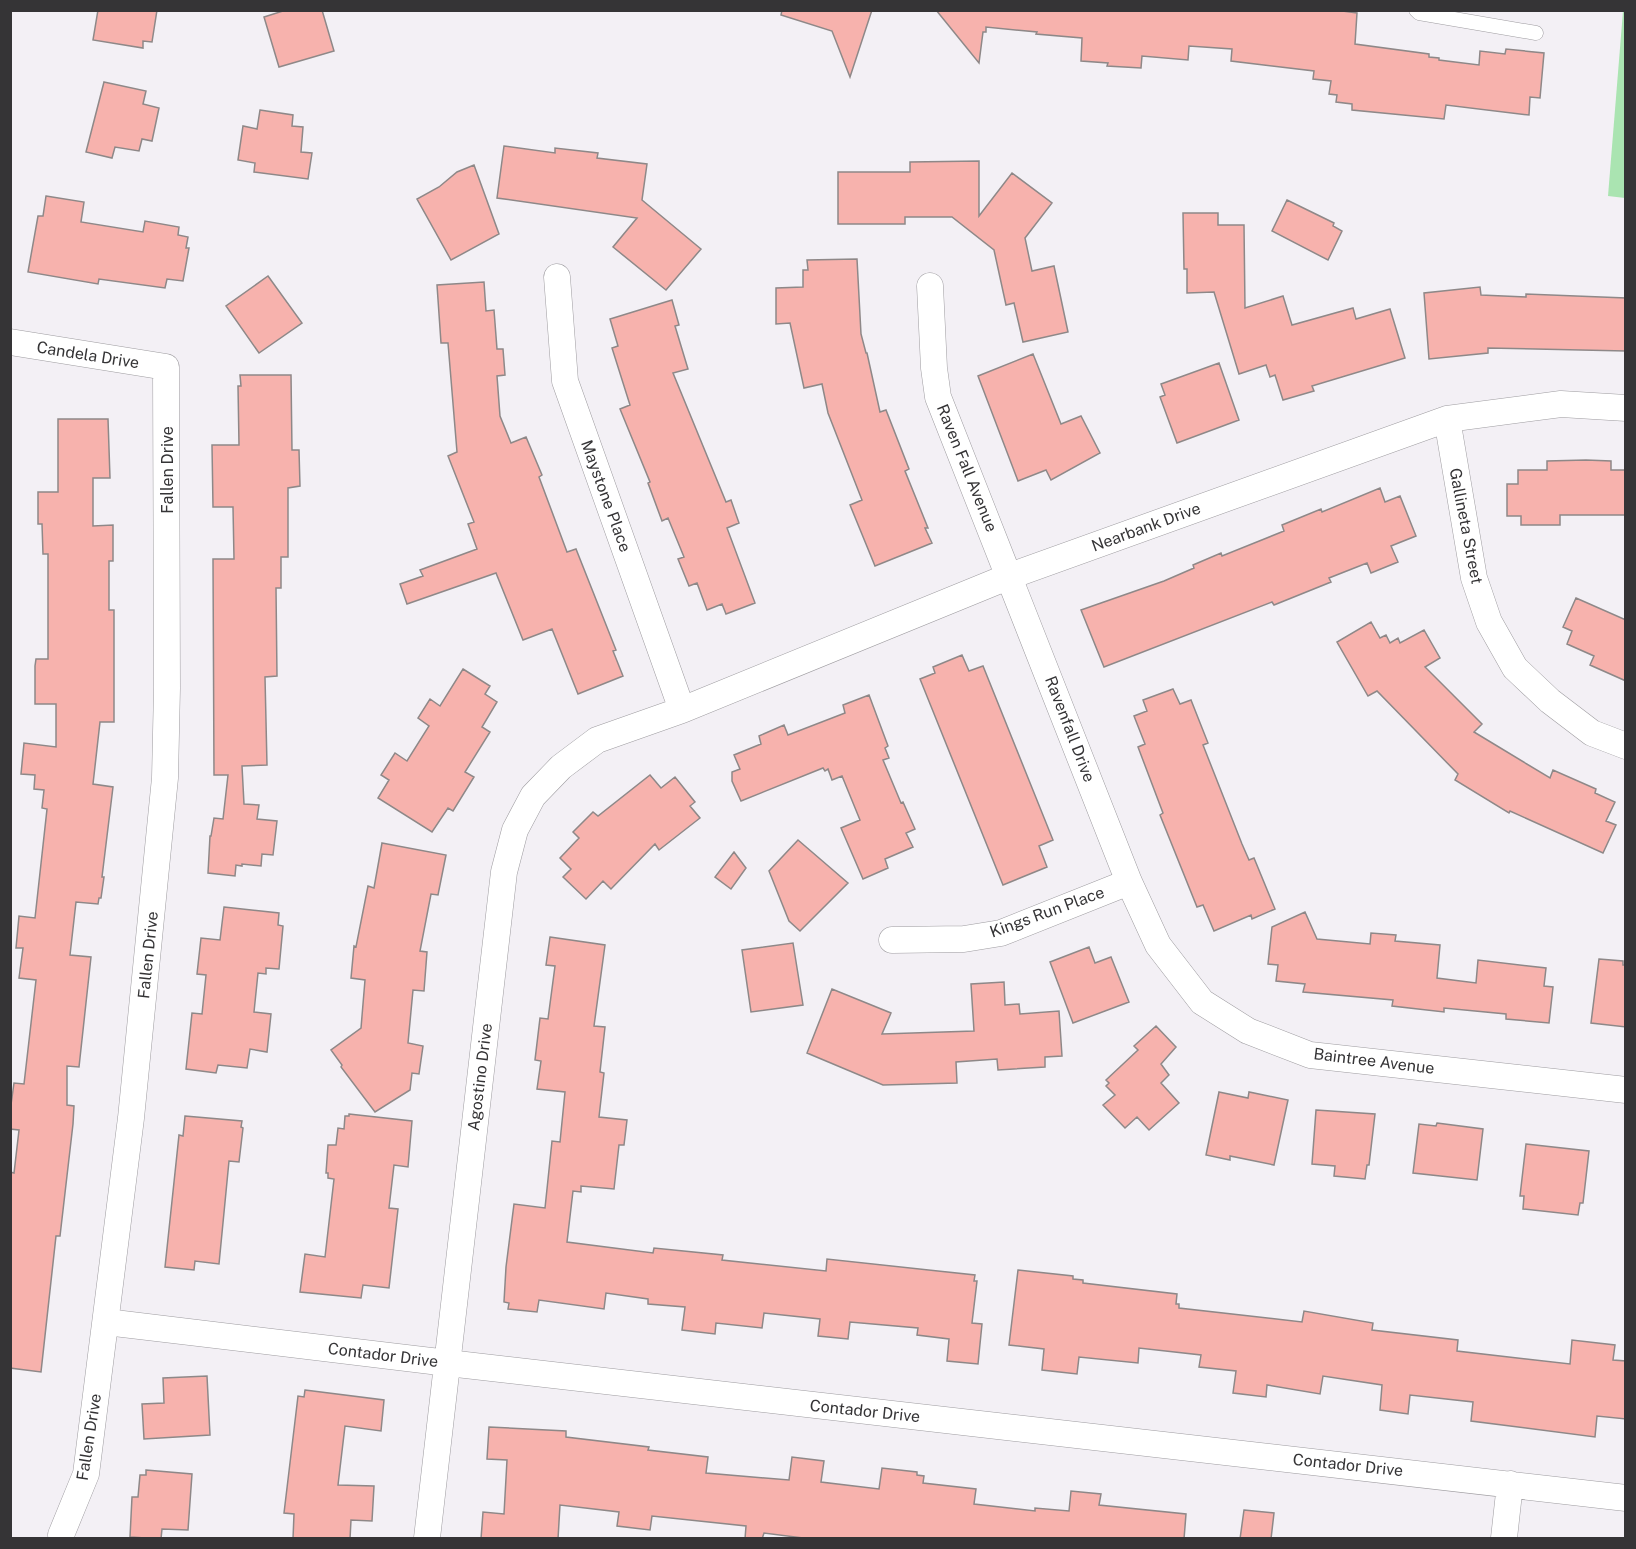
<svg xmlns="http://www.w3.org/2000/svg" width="1636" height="1549" viewBox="0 0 1636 1549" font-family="'Public Sans',sans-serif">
<rect width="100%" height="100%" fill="#f3f0f5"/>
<!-- green -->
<path fill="#aae4b1" d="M 1623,11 L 1626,11 L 1625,198 L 1608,196 Z"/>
<!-- building -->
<path fill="#f7b2ad" stroke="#8e8888" stroke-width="1.5" d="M 98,10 L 157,10 L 152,42 L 143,41 L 143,48 L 93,40 Z
M 286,10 L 322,10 L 334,51 L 279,67 L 264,17 Z
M 782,10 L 872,10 L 850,77 L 832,31 L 781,15 Z
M 936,10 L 1335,10 L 1357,13 L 1355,44 L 1429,54 L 1429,57 L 1439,58 L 1439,60 L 1479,65 L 1480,51 L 1505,54 L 1506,49 L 1544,53 L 1540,98 L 1530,97 L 1529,115 L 1446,105 L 1444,119 L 1352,110 L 1352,104 L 1336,102 L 1337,95 L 1329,94 L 1331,81 L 1313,79 L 1314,71 L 1231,61 L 1232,49 L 1189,46 L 1188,60 L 1142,56 L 1141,68 L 1107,66 L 1108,63 L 1081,61 L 1082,38 L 1036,34 L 1037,32 L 986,27 L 986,32 L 983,32 L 979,63 Z
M 104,82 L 146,91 L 143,104 L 159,108 L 152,141 L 142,139 L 139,151 L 115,147 L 112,158 L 86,152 Z
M 260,110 L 293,115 L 292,126 L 303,127 L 301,152 L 312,153 L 308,179 L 254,172 L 255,163 L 238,160 L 243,126 L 257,129 Z
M 504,146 L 555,153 L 555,148 L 598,153 L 597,158 L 647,164 L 642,200 L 701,249 L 666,290 L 613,247 L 637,218 L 497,198 Z
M 979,161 L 979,216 L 1012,173 L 1052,203 L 1025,238 L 1032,271 L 1054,266 L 1068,332 L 1023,342 L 1014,303 L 1006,305 L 994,250 L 952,217 L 905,217 L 905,224 L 838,224 L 838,172 L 910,172 L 910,162 Z
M 474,165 L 499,234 L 451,260 L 417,199 L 439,187 L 457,172 Z
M 46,196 L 84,202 L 81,222 L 143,232 L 145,221 L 179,227 L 178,235 L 188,237 L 186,248 L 189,248 L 183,281 L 167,279 L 165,288 L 99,279 L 98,284 L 28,272 L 38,216 L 43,216 Z
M 1287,200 L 1334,223 L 1333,226 L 1342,231 L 1328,260 L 1272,231 Z
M 1183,213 L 1218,213 L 1218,225 L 1244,225 L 1245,308 L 1283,296 L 1292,325 L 1353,308 L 1356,319 L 1390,309 L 1405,358 L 1312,386 L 1314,391 L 1283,400 L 1275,375 L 1270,377 L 1266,365 L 1239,374 L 1214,292 L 1187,293 L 1187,269 L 1184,269 Z
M 857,259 L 861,334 L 866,353 L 867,353 L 880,412 L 886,410 L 909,469 L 905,471 L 928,528 L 925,528 L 932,543 L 875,566 L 850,505 L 862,500 L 828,413 L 822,384 L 804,388 L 790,323 L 776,324 L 776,288 L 803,287 L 803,270 L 808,270 L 807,260 Z
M 268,276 L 302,323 L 259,353 L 226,306 Z
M 484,282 L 486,311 L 494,310 L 497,349 L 503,349 L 505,375 L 497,376 L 500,416 L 511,443 L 526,437 L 542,475 L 539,477 L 567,552 L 576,549 L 616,650 L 613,651 L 623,676 L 578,694 L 552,629 L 523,640 L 496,573 L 407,604 L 400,584 L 423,576 L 420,570 L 477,549 L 468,524 L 474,522 L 448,456 L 457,452 L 448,343 L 441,343 L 437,285 Z
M 1480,287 L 1481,295 L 1526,297 L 1526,294 L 1626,298 L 1626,351 L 1488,348 L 1488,353 L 1429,359 L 1424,293 Z
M 672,300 L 679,325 L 675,326 L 688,369 L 673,373 L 726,502 L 731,500 L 739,523 L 727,528 L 755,603 L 726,614 L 722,604 L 707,610 L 697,583 L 689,586 L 678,559 L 684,557 L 668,518 L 662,521 L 648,483 L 650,482 L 620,409 L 630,405 L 612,348 L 618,346 L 610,319 Z
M 1033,354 L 1061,424 L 1081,416 L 1100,453 L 1051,480 L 1046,470 L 1018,481 L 978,376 Z
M 1219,363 L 1239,420 L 1177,443 L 1160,397 L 1165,395 L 1161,384 Z
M 240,375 L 291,375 L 292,450 L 299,450 L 300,486 L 288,488 L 288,557 L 281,557 L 281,588 L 276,588 L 277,676 L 265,677 L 267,765 L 242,766 L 244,804 L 259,805 L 257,819 L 277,821 L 273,855 L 262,854 L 261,866 L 242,864 L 242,866 L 236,865 L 235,876 L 208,873 L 210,836 L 211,836 L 214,818 L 223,819 L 228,775 L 214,775 L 213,559 L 234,559 L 233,507 L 213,507 L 212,445 L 239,445 L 238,386 L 241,386 Z
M 58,419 L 108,419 L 110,478 L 93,478 L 93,526 L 113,525 L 113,561 L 109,561 L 109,610 L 114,610 L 114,722 L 100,722 L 93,784 L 113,787 L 102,877 L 104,877 L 101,898 L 99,898 L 98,904 L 76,902 L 70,955 L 91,957 L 79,1067 L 67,1066 L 67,1105 L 74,1106 L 73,1124 L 60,1236 L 56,1236 L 41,1372 L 10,1368 L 10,1172 L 14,1173 L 19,1130 L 10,1129 L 10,1112 L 14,1083 L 24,1084 L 36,980 L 19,978 L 23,948 L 16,948 L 19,916 L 35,918 L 47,809 L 42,808 L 44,790 L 34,789 L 35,775 L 21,774 L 24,743 L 56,747 L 56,704 L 35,704 L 35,666 L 36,659 L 48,659 L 48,554 L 43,554 L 42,524 L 38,524 L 38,492 L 58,492 Z
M 1586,460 L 1611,461 L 1611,470 L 1626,470 L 1626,515 L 1560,515 L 1560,525 L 1521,525 L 1521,516 L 1507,516 L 1507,484 L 1518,484 L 1518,470 L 1547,470 L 1547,461 Z
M 1380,488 L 1385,502 L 1400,496 L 1416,536 L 1391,546 L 1398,562 L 1371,573 L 1367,563 L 1329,578 L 1331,582 L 1274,605 L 1272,602 L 1104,667 L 1081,610 L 1164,581 L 1194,568 L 1193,565 L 1221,553 L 1222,556 L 1284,531 L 1282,525 L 1321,509 L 1322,512 Z
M 1576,598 L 1626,620 L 1626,681 L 1590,665 L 1594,656 L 1567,644 L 1572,631 L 1563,627 Z
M 1371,622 L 1380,638 L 1386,635 L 1390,643 L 1398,638 L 1400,643 L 1424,630 L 1440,658 L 1425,667 L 1482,724 L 1474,732 L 1550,778 L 1553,770 L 1596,789 L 1595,793 L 1615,802 L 1606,821 L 1616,825 L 1603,853 L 1510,811 L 1509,813 L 1455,780 L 1458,774 L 1377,691 L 1368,696 L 1337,642 Z
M 962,655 L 969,671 L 983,666 L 1053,840 L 1039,846 L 1047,867 L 1003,885 L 920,679 L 935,673 L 933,667 Z
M 463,669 L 490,686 L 485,694 L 497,702 L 482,727 L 490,732 L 465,772 L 474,777 L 453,811 L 448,808 L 432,832 L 378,798 L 389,780 L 381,775 L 395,753 L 407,761 L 429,726 L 418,718 L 430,699 L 440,706 Z
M 1173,689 L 1180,704 L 1191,700 L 1208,743 L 1203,745 L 1242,844 L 1249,860 L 1254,858 L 1275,909 L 1252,919 L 1251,915 L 1214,931 L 1203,905 L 1197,907 L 1160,815 L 1163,813 L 1138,747 L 1145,744 L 1134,716 L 1147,711 L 1143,700 Z
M 869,695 L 888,746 L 885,748 L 889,758 L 883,760 L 901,803 L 903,802 L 915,829 L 906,833 L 913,847 L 885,859 L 888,868 L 863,879 L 841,828 L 860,820 L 842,776 L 832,780 L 828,769 L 825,771 L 823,768 L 741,801 L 732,781 L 732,772 L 740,769 L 734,755 L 761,744 L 759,736 L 784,725 L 788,735 L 845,713 L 843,705 Z
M 650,775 L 661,788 L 675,777 L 695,802 L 690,806 L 700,818 L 659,850 L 655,844 L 611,889 L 603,881 L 586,899 L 563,877 L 571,869 L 560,858 L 579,838 L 573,832 L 593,812 L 598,816 Z
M 798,840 L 848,883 L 800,931 L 789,921 L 769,871 Z
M 382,843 L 446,855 L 438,895 L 431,894 L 420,951 L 427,952 L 424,991 L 413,990 L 408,1043 L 423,1046 L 419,1074 L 412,1073 L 410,1090 L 375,1112 L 341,1067 L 342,1065 L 331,1050 L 361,1028 L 365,980 L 351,978 L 354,946 L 356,947 L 368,886 L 374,888 Z
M 734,852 L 746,868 L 731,889 L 715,877 Z
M 224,907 L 279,913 L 278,925 L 283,926 L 279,969 L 266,968 L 266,974 L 258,973 L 254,1012 L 271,1014 L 267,1052 L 250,1049 L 247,1068 L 218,1065 L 216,1073 L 186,1069 L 192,1013 L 202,1014 L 206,975 L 197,974 L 201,938 L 220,940 Z
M 1305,912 L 1317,939 L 1370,944 L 1371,933 L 1396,935 L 1395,941 L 1440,945 L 1437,978 L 1476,983 L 1478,960 L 1546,968 L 1544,986 L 1553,987 L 1549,1023 L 1506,1019 L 1506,1014 L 1444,1008 L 1444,1012 L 1392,1006 L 1393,1000 L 1303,992 L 1305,984 L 1276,981 L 1278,965 L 1268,964 L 1272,927 Z
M 550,937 L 605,945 L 594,1026 L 605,1027 L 600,1072 L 604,1073 L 599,1117 L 627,1120 L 624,1145 L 619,1145 L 614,1189 L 581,1186 L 581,1192 L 573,1191 L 567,1242 L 653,1253 L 654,1248 L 723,1255 L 722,1260 L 826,1271 L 827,1259 L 975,1275 L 974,1281 L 977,1281 L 972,1323 L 982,1324 L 978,1364 L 947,1361 L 949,1339 L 917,1335 L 918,1328 L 850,1322 L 848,1339 L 818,1336 L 820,1319 L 764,1313 L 762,1328 L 716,1323 L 715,1334 L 682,1330 L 685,1307 L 648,1304 L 648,1299 L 606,1293 L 604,1309 L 539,1300 L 537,1312 L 508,1309 L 509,1303 L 504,1302 L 506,1267 L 514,1204 L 545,1208 L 552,1141 L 560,1142 L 565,1092 L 537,1089 L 541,1061 L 535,1060 L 540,1018 L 548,1019 L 555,966 L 546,965 Z
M 793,943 L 803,1005 L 751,1012 L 742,950 Z
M 1089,947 L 1095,963 L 1111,957 L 1129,1002 L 1073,1023 L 1050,962 Z
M 1599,959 L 1623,961 L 1623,965 L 1626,965 L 1626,1027 L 1591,1023 Z
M 1004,982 L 1005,1005 L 1019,1004 L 1020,1014 L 1059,1011 L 1062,1056 L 1045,1057 L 1045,1067 L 998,1070 L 997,1059 L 956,1062 L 957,1083 L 883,1085 L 807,1053 L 832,989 L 891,1013 L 882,1034 L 974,1031 L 971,984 Z
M 1156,1026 L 1176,1047 L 1161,1064 L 1169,1075 L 1161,1083 L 1179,1103 L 1149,1130 L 1137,1117 L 1125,1128 L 1103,1105 L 1115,1095 L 1106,1086 L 1109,1083 L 1106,1080 L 1138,1050 L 1134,1046 Z
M 1219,1092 L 1248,1098 L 1249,1092 L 1288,1100 L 1274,1165 L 1230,1156 L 1230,1160 L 1206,1155 Z
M 1316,1110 L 1375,1114 L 1369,1165 L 1367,1165 L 1365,1179 L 1334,1176 L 1335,1166 L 1312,1164 Z
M 349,1114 L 412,1121 L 408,1167 L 394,1165 L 389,1208 L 398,1209 L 389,1288 L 363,1285 L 361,1298 L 300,1292 L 305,1254 L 325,1257 L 334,1179 L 328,1178 L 328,1173 L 326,1173 L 328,1145 L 336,1145 L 338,1128 L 344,1129 L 345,1116 L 349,1116 Z
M 185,1116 L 242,1121 L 241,1127 L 243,1128 L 239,1162 L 229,1161 L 219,1264 L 195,1261 L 194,1270 L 165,1267 L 179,1135 L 183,1136 Z
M 1437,1123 L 1483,1129 L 1477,1180 L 1413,1173 L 1419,1124 L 1436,1126 Z
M 1526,1144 L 1589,1151 L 1583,1203 L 1580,1203 L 1578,1215 L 1523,1209 L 1524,1196 L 1520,1196 Z
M 1018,1270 L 1073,1276 L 1073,1279 L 1083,1280 L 1083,1283 L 1177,1294 L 1176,1304 L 1179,1304 L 1179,1308 L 1302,1322 L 1304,1311 L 1373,1323 L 1372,1330 L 1458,1340 L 1457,1351 L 1570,1364 L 1572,1340 L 1615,1345 L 1613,1360 L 1626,1361 L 1626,1419 L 1597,1416 L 1595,1437 L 1471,1421 L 1473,1402 L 1410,1395 L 1408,1414 L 1380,1410 L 1382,1385 L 1323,1376 L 1320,1394 L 1267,1385 L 1266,1397 L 1233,1393 L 1236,1371 L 1199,1367 L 1201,1355 L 1139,1348 L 1138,1363 L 1079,1357 L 1077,1374 L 1042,1370 L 1044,1349 L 1009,1345 Z
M 207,1376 L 210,1435 L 144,1439 L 142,1404 L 164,1403 L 163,1378 Z
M 305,1390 L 384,1400 L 381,1431 L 345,1426 L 338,1485 L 374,1486 L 372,1521 L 351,1520 L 350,1539 L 293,1539 L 294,1514 L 284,1513 L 298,1396 L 304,1397 Z
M 489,1427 L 566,1431 L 566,1437 L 649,1447 L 648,1450 L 708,1457 L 706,1473 L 789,1480 L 792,1457 L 824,1461 L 821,1482 L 879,1489 L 882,1468 L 917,1472 L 917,1475 L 924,1476 L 923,1483 L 976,1489 L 974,1504 L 1035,1511 L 1035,1508 L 1069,1511 L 1071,1491 L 1101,1494 L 1099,1505 L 1186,1514 L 1184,1539 L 811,1539 L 764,1533 L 762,1539 L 745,1539 L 746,1526 L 652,1516 L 650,1530 L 617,1526 L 619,1512 L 560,1505 L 558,1539 L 481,1539 L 483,1512 L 504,1514 L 507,1460 L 487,1459 Z
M 146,1470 L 192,1474 L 188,1530 L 162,1529 L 161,1539 L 130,1537 L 132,1497 L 138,1497 L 140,1475 L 146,1475 Z
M 1244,1510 L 1274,1513 L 1271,1539 L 1240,1539 Z"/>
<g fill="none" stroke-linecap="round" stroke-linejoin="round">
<!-- lane casing -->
<g stroke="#9e9ca0" stroke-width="15">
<path id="lane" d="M 1416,10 L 1419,13 L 1536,33"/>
</g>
<!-- street casing -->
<g stroke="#9e9ca0" stroke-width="27">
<path id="street" d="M 557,277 L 565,381 L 682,710
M 930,286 L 934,368 L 938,397 L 1129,882 L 1158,945 L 1202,1002 L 1248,1031 L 1310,1055 L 1626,1090
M 10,342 L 166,367 L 167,688 L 165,778 L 131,1118 L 86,1474 L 61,1535
M 1447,419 L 1474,578 L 1489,622 L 1515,668 L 1550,701 L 1592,733 L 1626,746
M 892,940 L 964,939 L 1001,933 L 1129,882
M 106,1322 L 448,1363 L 1626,1498
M 427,1538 L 504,872 L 515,830 L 533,796 L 561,767 L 597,740 L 682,710 L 1010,576 L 1447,419 L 1561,404 L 1626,408
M 1504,1538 L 1510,1484"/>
</g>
<!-- lane -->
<use href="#lane" stroke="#fff" stroke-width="14"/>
<!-- street -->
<use href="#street" stroke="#fff" stroke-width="26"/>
</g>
<g text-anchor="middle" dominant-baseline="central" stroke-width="4.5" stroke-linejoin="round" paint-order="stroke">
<!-- street labels -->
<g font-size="16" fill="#353436" stroke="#fff">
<text transform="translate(88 355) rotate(9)">Candela Drive</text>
<text transform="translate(967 468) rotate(68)">Raven Fall Avenue</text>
<text transform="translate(167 470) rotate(-90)">Fallen Drive</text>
<text transform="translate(606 496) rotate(70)">Maystone Place</text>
<text transform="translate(1466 526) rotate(79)">Gallineta Street</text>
<text transform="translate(1146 527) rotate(-20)">Nearbank Drive</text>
<text transform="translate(1070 729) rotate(69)">Ravenfall Drive</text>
<text transform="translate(1047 912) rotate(-20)">Kings Run Place</text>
<text transform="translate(148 955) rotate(-84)">Fallen Drive</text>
<text transform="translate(1374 1061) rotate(7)">Baintree Avenue</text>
<text transform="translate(480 1077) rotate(-83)">Agostino Drive</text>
<text transform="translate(383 1355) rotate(7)">Contador Drive</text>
<text transform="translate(865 1411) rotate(6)">Contador Drive</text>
<text transform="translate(89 1437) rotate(-81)">Fallen Drive</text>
<text transform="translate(1348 1465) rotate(6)">Contador Drive</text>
</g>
</g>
<!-- border -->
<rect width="1636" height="1549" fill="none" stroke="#353436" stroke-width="24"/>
</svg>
